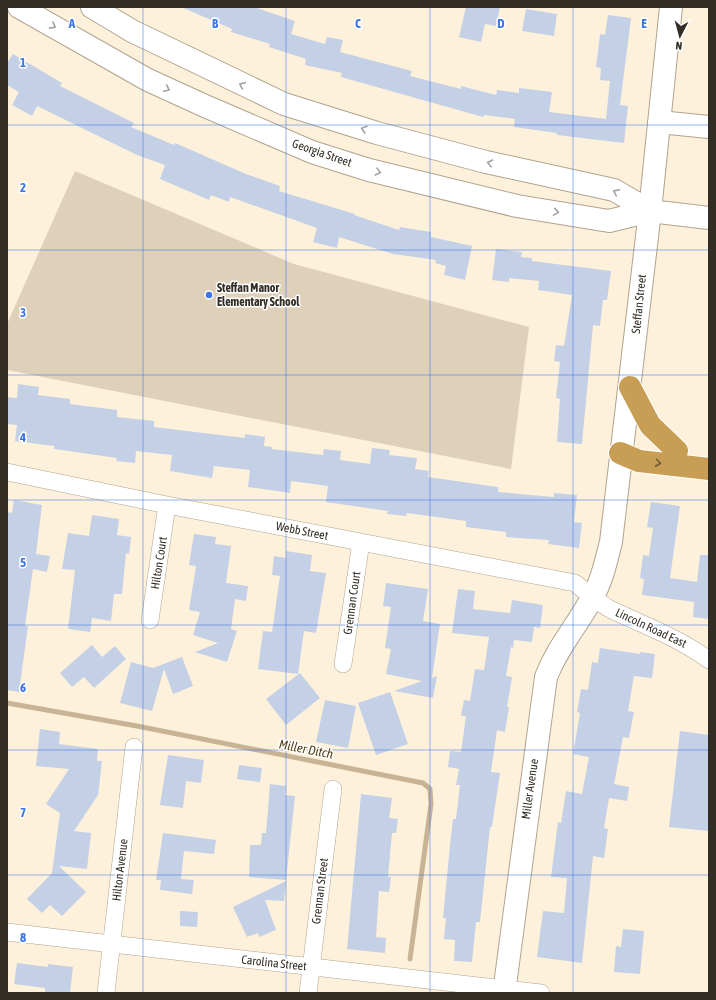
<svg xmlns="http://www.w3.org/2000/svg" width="716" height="1000" viewBox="0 0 716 1000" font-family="'Asap Condensed',sans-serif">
<rect width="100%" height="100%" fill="#fef1db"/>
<!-- green -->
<path fill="#dfd1b9" d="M 75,171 L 294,264 L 529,327 L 511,469 L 7,370 L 7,324 Z"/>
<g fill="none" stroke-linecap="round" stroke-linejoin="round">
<!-- stream -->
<path stroke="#c8b494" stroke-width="5" d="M 7,703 L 137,726 L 423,783 L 430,789 L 431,804 L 410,959"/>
</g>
<!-- building -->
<path fill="#c4d0e5" d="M 181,7 L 254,7 L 295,21 L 291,34 L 325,44 L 327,37 L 343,40 L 340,52 L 412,71 L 410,76 L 461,89 L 461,86 L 496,95 L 497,90 L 519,93 L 519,88 L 552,92 L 549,112 L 606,119 L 610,81 L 600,80 L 601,68 L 596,67 L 600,34 L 605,35 L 608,15 L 631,18 L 620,105 L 628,106 L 624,143 L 557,135 L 557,133 L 514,127 L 515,119 L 484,115 L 483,117 L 341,77 L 342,73 L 305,65 L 306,59 L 269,47 L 270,44 L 231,32 L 232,29 Z
M 466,7 L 500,7 L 496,26 L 485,24 L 481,42 L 459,37 Z
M 526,9 L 557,14 L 554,36 L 522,31 Z
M 13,54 L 62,83 L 60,86 L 134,123 L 131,127 L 174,145 L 175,143 L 246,174 L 280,186 L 279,191 L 355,214 L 354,215 L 399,230 L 400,227 L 431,232 L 431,237 L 472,246 L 465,280 L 444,275 L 446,266 L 435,263 L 436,260 L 393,254 L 339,237 L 337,248 L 313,242 L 317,228 L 230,197 L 229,202 L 211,195 L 209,200 L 160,179 L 165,165 L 137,155 L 37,106 L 32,116 L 12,105 L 19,92 L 7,85 L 7,63 Z
M 496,249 L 522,252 L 521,257 L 532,258 L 532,261 L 611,271 L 607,300 L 603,300 L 600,326 L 593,325 L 582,444 L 557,442 L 560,399 L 556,398 L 560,362 L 554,361 L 556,345 L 564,346 L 572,295 L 538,290 L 539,281 L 509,278 L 509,282 L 492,280 Z
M 18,384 L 39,387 L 38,395 L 70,399 L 70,404 L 117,410 L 117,417 L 154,421 L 154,427 L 245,438 L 245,434 L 265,437 L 264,446 L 272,447 L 272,449 L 323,455 L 324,449 L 341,451 L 340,460 L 370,464 L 372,448 L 390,450 L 389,455 L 417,458 L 415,469 L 429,471 L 428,477 L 498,487 L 498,492 L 554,497 L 554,493 L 577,495 L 574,522 L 582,523 L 579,548 L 548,544 L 549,540 L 506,537 L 506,532 L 466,527 L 466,521 L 407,513 L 406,516 L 387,514 L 388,511 L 326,502 L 328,486 L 291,481 L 290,493 L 248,487 L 250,470 L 214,466 L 212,478 L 170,471 L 172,455 L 136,451 L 135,463 L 116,461 L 117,458 L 54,449 L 54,446 L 15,441 L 17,425 L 7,424 L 7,397 L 17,398 Z
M 14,500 L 42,505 L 36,554 L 50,556 L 47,572 L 33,569 L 25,626 L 28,626 L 19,692 L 7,690 L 7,512 L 12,513 Z
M 651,502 L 680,506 L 670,578 L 697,582 L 700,555 L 709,555 L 709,619 L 693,617 L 694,602 L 642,595 L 644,579 L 640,578 L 643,555 L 649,556 L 653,528 L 647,527 Z
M 92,515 L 119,519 L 117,535 L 131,537 L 129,554 L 126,553 L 122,594 L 114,594 L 111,621 L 92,618 L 90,632 L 68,629 L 75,570 L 62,569 L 68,533 L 89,536 Z
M 194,534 L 216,537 L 215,544 L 231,546 L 226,583 L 248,586 L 246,601 L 235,599 L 231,629 L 237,631 L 227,662 L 195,652 L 218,643 L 193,635 L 200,612 L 189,610 L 196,566 L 189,565 Z
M 286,551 L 312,555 L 310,571 L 326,573 L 316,633 L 304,631 L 298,674 L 258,669 L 263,631 L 272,632 L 280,576 L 272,575 L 274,556 L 286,558 Z
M 386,583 L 428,589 L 423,621 L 440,624 L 432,678 L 437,676 L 433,698 L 394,691 L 422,681 L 386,674 L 391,649 L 385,648 L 391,607 L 383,606 Z
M 458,589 L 475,591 L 473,609 L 510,613 L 512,600 L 543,605 L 540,628 L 534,627 L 532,642 L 514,640 L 513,648 L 511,647 L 506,676 L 512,677 L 507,707 L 509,707 L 505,732 L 497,730 L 491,772 L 500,773 L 492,827 L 490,827 L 480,922 L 476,922 L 472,962 L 454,961 L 455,940 L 444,939 L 446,918 L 443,918 L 450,845 L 453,819 L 456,819 L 460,785 L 456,785 L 459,769 L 448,767 L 450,751 L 461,752 L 466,716 L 461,716 L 464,700 L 470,701 L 475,669 L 484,670 L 489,637 L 452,633 Z
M 92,645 L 102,657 L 115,646 L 126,659 L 94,688 L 84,677 L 72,687 L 60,673 Z
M 600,648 L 640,654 L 640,652 L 655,654 L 652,678 L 634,676 L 628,711 L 634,712 L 629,738 L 623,737 L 614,784 L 629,787 L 627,801 L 609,798 L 604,828 L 608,829 L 604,858 L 593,856 L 582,963 L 537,957 L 543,911 L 564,913 L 567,878 L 551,877 L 558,822 L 561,823 L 566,791 L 582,794 L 589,757 L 573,754 L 580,713 L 577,712 L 581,689 L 588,690 L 592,662 L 598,663 Z
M 182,657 L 193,686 L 173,694 L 164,669 L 152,711 L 120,703 L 131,662 L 153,668 Z
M 300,673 L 320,698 L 286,725 L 266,699 Z
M 390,692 L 408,744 L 376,755 L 358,703 Z
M 325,700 L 356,706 L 348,748 L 316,742 Z
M 40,729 L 60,732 L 59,744 L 98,749 L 97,761 L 102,761 L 98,795 L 74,831 L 91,833 L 87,869 L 59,866 L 86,892 L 62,916 L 50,905 L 42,913 L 27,899 L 52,873 L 60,813 L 46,804 L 69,769 L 36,766 Z
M 680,731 L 709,735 L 709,831 L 669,827 Z
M 168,755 L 204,760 L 201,783 L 186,781 L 183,808 L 160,805 Z
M 239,765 L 262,768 L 260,782 L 237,779 Z
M 270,784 L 286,786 L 285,795 L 295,796 L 286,880 L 249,877 L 250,845 L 261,845 L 262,833 L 266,833 Z
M 361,794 L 392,798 L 389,818 L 398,819 L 396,833 L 392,833 L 388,877 L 391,877 L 389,892 L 379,891 L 376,937 L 386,938 L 385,953 L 347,949 Z
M 163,833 L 216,840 L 214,854 L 184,851 L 181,879 L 194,880 L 192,894 L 160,890 L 161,880 L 156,880 Z
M 286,881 L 284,901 L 265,900 L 276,930 L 259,937 L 258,933 L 247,937 L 233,907 Z
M 180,911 L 198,912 L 197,927 L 180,926 Z
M 623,929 L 644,931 L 640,974 L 614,972 L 616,946 L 621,947 Z
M 17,963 L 48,967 L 48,964 L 73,967 L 70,993 L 45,993 L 45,988 L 14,984 Z"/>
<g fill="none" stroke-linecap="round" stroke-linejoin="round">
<!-- street casing -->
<g stroke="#b0a38f" stroke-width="18">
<path id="street" d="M 7,472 L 167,505 L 575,583 C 586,592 599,604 612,610 C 646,626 679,638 709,660
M 150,620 L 167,505
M 343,664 L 361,542
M 7,932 L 541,993
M 106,993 L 134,747
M 308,993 L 333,789"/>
</g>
<!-- secondary casing -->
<g stroke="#b0a38f" stroke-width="24">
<path id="secondary" d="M 19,7 L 148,80 L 205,106 L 312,152 L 369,170 L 517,206 L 609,221 L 650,211 L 709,218
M 92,7 L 132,31 L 284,104 L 377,133 L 486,162 L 614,190 L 650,211
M 659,122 L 709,127
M 504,993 L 546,677 C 558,646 577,626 592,598 C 602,581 606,561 611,542 L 650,211 L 671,7"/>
</g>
<!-- highway casing -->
<g stroke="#fff" stroke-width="24">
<path id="highway" d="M 630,387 L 650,425 L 677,451
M 620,453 L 639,461 L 709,469"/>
</g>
<!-- street -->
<use href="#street" stroke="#fff" stroke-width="17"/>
<!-- secondary -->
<use href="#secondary" stroke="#fff" stroke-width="22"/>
<!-- highway -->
<use href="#highway" stroke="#c89e54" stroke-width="22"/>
</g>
<!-- one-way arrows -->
<defs><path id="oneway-chevron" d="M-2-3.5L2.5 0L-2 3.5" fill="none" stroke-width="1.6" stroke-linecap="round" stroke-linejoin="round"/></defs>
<g stroke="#a3a09d">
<use href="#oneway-chevron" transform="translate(53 26) rotate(29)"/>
<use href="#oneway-chevron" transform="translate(242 85) rotate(-155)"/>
<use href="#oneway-chevron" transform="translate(167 89) rotate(25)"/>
<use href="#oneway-chevron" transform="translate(364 129) rotate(-162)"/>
<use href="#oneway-chevron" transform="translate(490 163) rotate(-168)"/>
<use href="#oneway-chevron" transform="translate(378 172) rotate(14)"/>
<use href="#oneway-chevron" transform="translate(616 192) rotate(-154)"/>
<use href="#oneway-chevron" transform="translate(556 212) rotate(9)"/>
</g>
<use stroke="#6e5a38" href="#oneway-chevron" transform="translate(658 463) rotate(7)"/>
<!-- grid -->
<path fill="none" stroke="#3d76e5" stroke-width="1" stroke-opacity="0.55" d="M 143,7 L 143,993M 286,7 L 286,993M 430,7 L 430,993M 573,7 L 573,993M 7,125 L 709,125M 7,250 L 709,250M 7,375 L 709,375M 7,500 L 709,500M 7,625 L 709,625M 7,750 L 709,750M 7,875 L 709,875"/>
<!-- markers -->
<circle fill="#3d76e5" stroke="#fff" stroke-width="1.5" cx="209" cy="295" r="4"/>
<g text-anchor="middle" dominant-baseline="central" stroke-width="3" stroke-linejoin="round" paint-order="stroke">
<!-- street labels -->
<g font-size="12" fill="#322d25" stroke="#fff">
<text transform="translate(322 153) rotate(19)">Georgia Street</text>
<text transform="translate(639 304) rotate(-84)">Steffan Street</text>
<text transform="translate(302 531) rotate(11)">Webb Street</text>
<text transform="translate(159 563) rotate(-81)">Hilton Court</text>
<text transform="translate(352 603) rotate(-82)">Grennan Court</text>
<text transform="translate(651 628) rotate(25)">Lincoln Road East</text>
<text transform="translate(530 789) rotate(-82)">Miller Avenue</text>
<text transform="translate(120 870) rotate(-83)">Hilton Avenue</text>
<text transform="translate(320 891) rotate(-83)">Grennan Street</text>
<text transform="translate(274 963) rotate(6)">Carolina Street</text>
</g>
<!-- poi labels -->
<g font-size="12" font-weight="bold" fill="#322d25" stroke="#fff" text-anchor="start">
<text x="217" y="288">Steffan Manor<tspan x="217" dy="14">Elementary School</tspan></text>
</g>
<!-- water labels -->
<g font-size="13" font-style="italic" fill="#523c13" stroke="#fff">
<text transform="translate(306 749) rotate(11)">Miller Ditch</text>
</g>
</g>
<g font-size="13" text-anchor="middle" font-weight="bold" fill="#3d76e5" stroke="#fff" stroke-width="3" stroke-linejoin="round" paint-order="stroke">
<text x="72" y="28">A</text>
<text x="215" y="28">B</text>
<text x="358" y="28">C</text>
<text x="501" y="28">D</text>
<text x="644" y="28">E</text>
<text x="23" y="67">1</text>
<text x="23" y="192">2</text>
<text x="23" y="317">3</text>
<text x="23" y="442">4</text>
<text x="23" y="567">5</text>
<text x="23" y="692">6</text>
<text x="23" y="817">7</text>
<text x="23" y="942">8</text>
</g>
<!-- border -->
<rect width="716" height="1000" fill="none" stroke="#322d25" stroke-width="16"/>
<!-- north arrow -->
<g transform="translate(680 36) rotate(186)" stroke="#ffffff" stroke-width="3" paint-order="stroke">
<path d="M0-3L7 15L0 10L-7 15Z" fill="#322d25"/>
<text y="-6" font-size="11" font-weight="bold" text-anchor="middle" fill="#322d25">N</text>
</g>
</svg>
